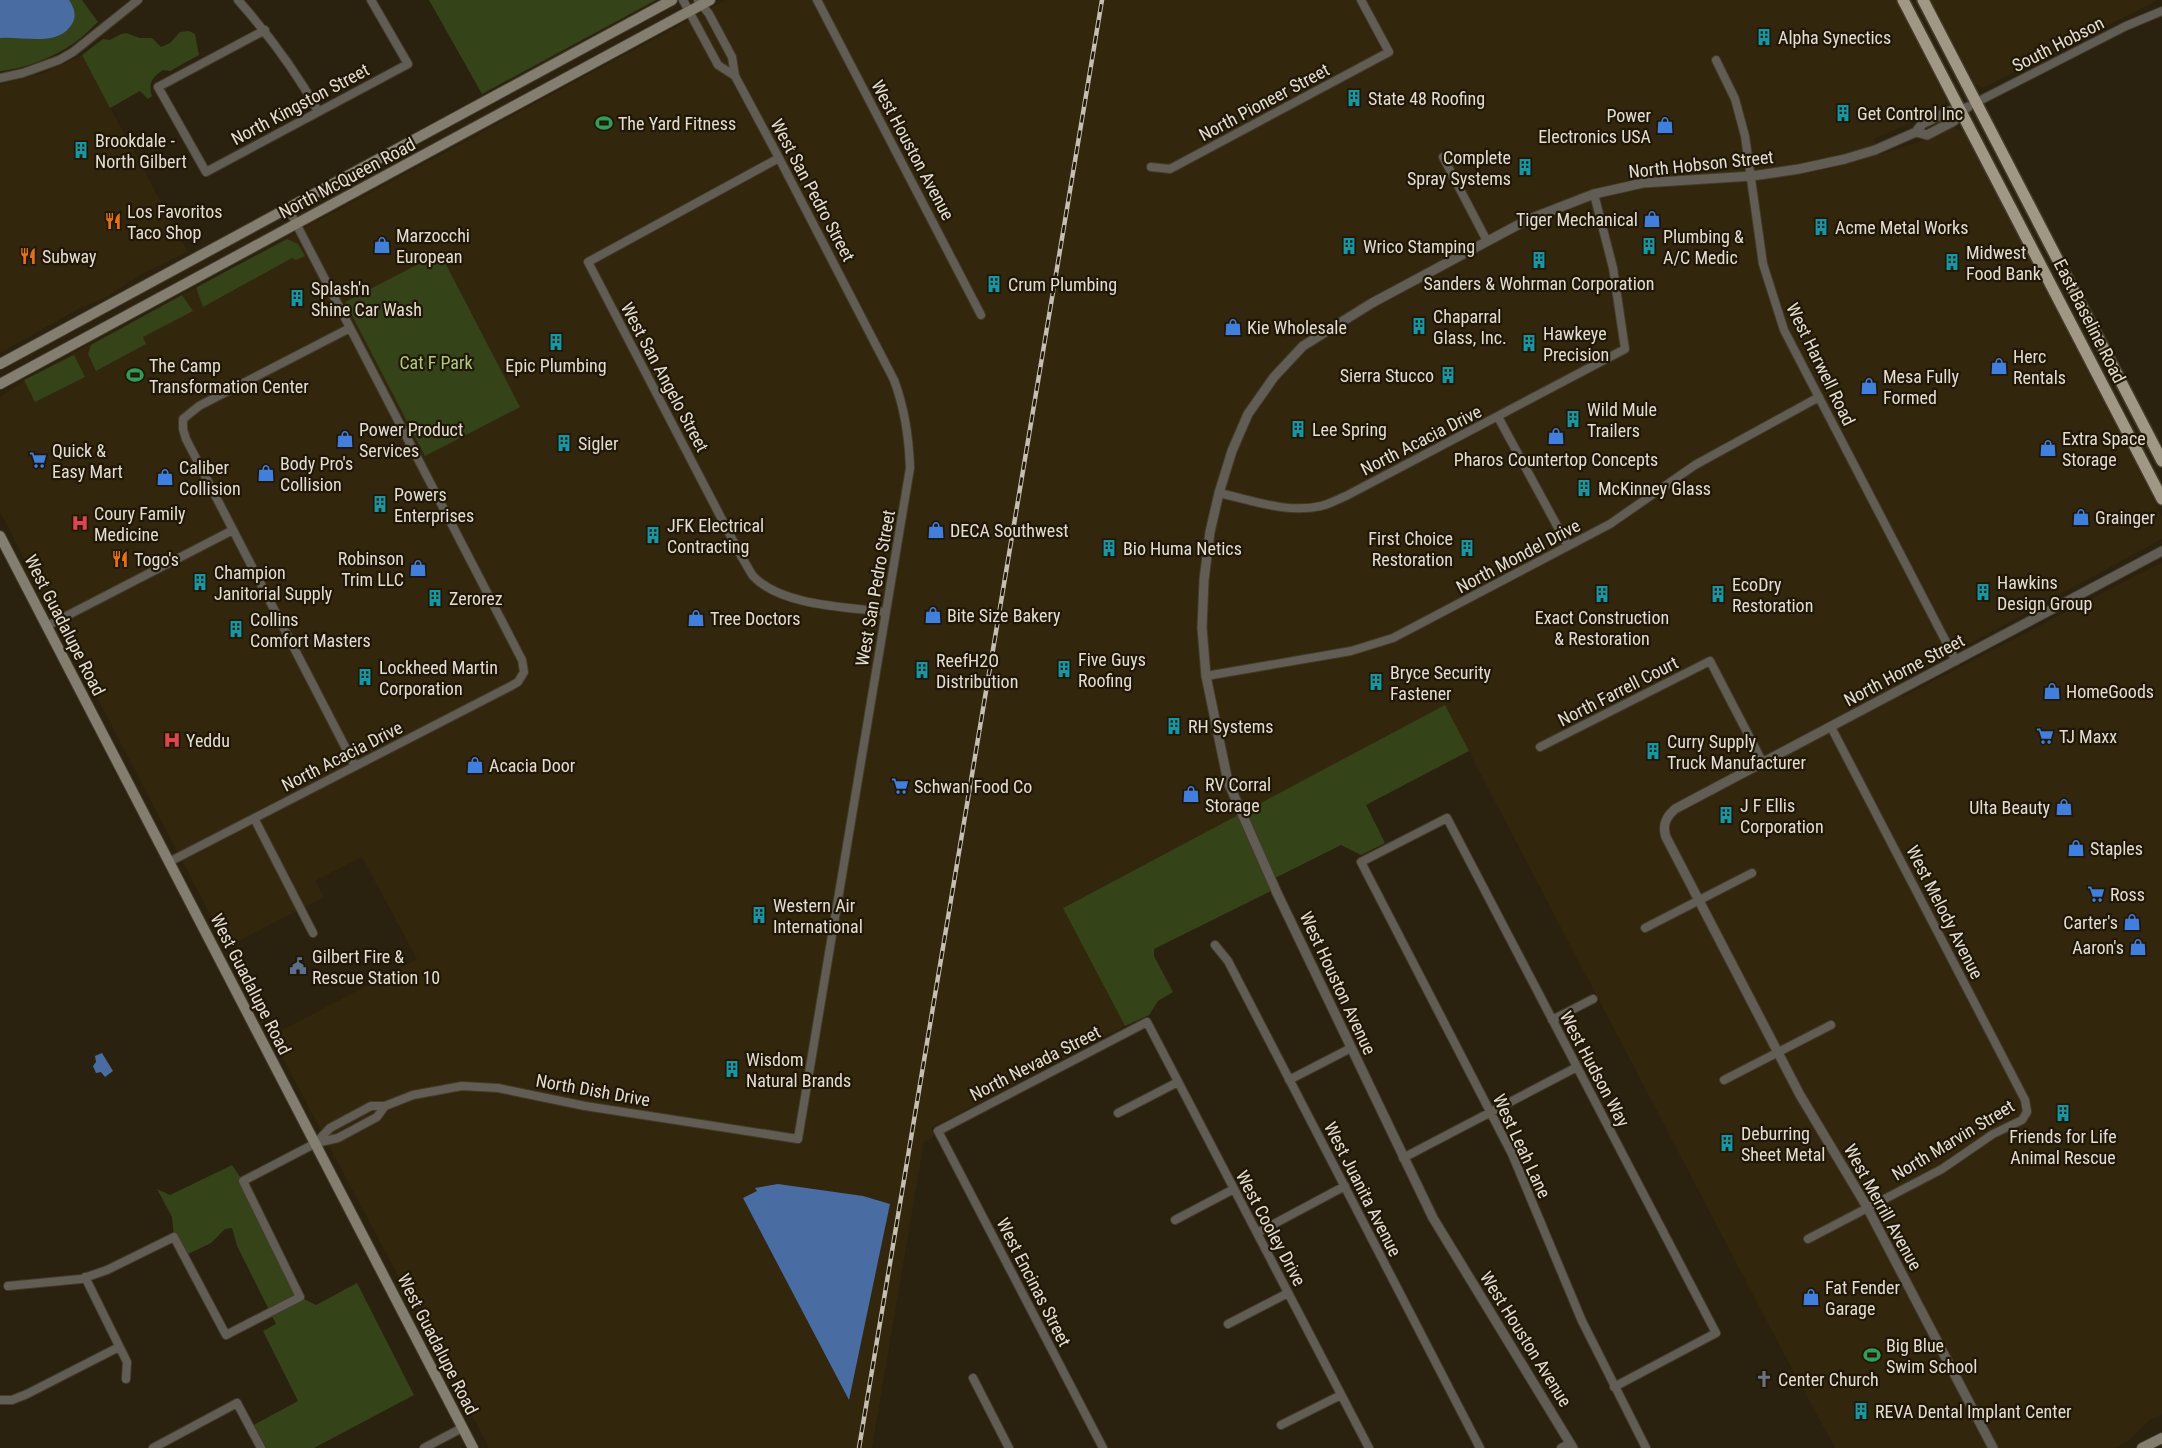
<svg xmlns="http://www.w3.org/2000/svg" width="2162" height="1448" viewBox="0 0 2162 1448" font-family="'Roboto Condensed',sans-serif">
<rect width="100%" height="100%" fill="#2a210f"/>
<!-- built -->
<path fill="#32260d" d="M 726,0 L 1895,0 L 1946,100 L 1944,107 L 1940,110 L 1874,139 L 1879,155 L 1924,140 L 1954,127 L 1964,132 L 2162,516 L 2162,539 L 1896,684 L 1902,697 L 2162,562 L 2162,1414 L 2150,1420 L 2127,1442 L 2116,1448 L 1835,1448 L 1783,1352 L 1445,706 L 1064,907 L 1125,1026 L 931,1128 L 935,1136 L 924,1142 L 872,1448 L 489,1448 L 271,1036 L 417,959 L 362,857 L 315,881 L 324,897 L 227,947 L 0,512 L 0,397 L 24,380 Z
M 1931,0 L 2158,0 L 1983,88 L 1975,84 Z
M 82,55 L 188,252 L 140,275 L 105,298 L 80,308 L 0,353 L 0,84 L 41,74 Z"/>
<!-- green -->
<path fill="#354319" d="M 0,0 L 82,0 L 98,22 C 90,29 83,37 74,43 C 54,57 25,69 0,71 Z
M 429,0 L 656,0 L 482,94 Z
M 189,31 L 195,34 L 199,55 L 170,71 L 163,70 C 152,77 148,84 152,96 L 148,99 L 140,91 L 110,108 L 82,55 L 103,39 L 110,40 L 121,34 L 126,33 L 140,38 L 152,38 L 161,47 L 170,43 L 180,32 Z
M 287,239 L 298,244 L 305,256 L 296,260 L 292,258 L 203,307 L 197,290 L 197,287 Z
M 440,253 L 520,407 L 425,456 L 345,302 Z
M 182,295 L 193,311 L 143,337 L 146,344 L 96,371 L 88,354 L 91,345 Z
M 74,355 L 85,377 L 35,402 L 24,380 Z
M 1445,705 L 1469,751 L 1366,805 L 1385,843 L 1361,855 L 1341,845 L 1267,882 L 1271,891 L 1154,949 L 1154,956 L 1173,992 L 1158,1001 L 1149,1015 L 1125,1026 L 1063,908 Z
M 232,1165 L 243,1181 L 300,1297 L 316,1305 L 357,1283 L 414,1395 L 314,1448 L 261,1448 L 250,1427 L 298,1401 L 263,1331 L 276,1324 L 237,1246 L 232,1228 L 225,1229 L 211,1243 L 184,1256 L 174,1237 L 172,1217 L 157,1189 L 170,1195 Z"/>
<!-- water -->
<path fill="#496da2" d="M 0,0 L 69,0 C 73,6 77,14 73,22 C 60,48 24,36 0,38 Z
M 102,1053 L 113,1071 L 105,1077 L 101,1072 L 96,1073 L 93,1066 L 96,1062 L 95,1056 Z
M 778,1184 L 863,1196 L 890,1204 L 849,1400 L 743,1198 L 757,1191 L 755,1188 Z"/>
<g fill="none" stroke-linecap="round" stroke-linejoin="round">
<!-- minor casing -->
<g stroke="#443b2a" stroke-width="10">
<path id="minor" d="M 238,0 C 269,35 295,70 318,111
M 683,0 L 718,65 L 735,76
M 817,0 L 981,315
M 265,30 L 158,87 L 206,172 L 408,64 L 371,0
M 1716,60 L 1735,99 L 1745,136 L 1763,264 L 1784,330 L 1956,661
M 0,78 L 23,73 L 59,60 L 73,52 L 138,0
M 1973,104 L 2126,26 L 2162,11
M 1443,157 L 1487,241
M 779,158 L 588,262 L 741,556 C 745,562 749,570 753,576 C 781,606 847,607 886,612
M 1151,167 L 1170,169 L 1389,52 L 1361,0
M 350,328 L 199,406 L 183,419 L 183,429 L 186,439 L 355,766
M 1498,417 L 1568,546
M 1219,493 C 1252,500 1287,514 1321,506 C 1330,504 1338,499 1346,496 L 1625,349 L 1613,268 L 1594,194
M 47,626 L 233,530
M 1206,676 L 1351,651 L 1393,638 L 1610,524 L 1695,465 L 1819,397
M 1540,747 L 1710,661 L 1763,763
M 254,818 L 313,933
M 169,862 L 511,686 L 518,682 L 524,672 L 522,660 L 288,208
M 1645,928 L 1752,873
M 1215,945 L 1228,961 L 1480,1448
M 1552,1020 L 1593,999
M 1289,1080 L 1351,1048
M 1724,1080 L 1831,1025
M 1118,1113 L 1178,1082
M 316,1143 L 330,1128 L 371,1106 L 385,1106 L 413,1095 L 462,1086 L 498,1088 L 585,1106 L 798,1139 L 910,468 C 909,438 905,409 894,380 L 779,158 L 735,76 L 732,57 L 709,14 L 698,0
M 1403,1158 L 1577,1067
M 1175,1220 L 1234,1189
M 1257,1233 L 1345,1186
M 1808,1239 L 1942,1169 L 1993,1134 L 2022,1120 L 2027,1112 L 2025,1100 L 1831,727
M 85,1277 L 127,1362 L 126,1379
M 8,1286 L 81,1279 L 107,1270 L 174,1237 L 226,1335 L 300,1297 L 243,1181 L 316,1143 L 338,1138 L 377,1117 L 385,1106
M 1228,1324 L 1288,1293
M 973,1378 L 1009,1448
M 1614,1387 L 1716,1333 L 1447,818 L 1361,862 L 1512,1154 L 1582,1321 L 1646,1448
M 0,1400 L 12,1400 L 27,1394 L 119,1347
M 1281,1425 L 1341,1395
M 153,1448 L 237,1403 L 261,1448
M 424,1448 L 462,1428
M 1103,1448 L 938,1131 L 1147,1022 L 1369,1448
M 1561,1448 L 1570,1443"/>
</g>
<!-- tertiary casing -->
<g stroke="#443b2a" stroke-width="11">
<path id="tertiary" d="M 1916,132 L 1927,135 L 1954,121 L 1960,111
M 1573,1448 L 1433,1218 L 1277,893 L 1228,782 L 1206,676 L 1202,628 L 1204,580 L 1210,532 L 1219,493 L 1232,451 L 1248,414 L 1274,377 L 1303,346 L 1372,303 L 1527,220 L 1594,194 L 1643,183 L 1752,176 L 1799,169 L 1845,159 L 1875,150 L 1916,132 L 1922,124 L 1949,111 L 1960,111 L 1968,107
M 1993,1448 L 1867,1207 L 1800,1095 L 1666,837 C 1662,825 1666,817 1675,809 L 2162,551"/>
</g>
<!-- secondary casing -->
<g stroke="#443b2a" stroke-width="12">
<path id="secondary" d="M 0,364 L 672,0
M 0,384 L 710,0
M 0,536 L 473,1448
M 2142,1448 L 2162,1438"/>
</g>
<!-- primary casing -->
<g stroke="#443b2a" stroke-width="14">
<path id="primary" d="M 1903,0 L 2162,499
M 1923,0 L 2162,461"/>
</g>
<!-- minor -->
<use href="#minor" stroke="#615d54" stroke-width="8"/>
<!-- tertiary -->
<use href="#tertiary" stroke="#615d54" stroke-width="9"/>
<!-- secondary -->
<use href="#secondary" stroke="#847e70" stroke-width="10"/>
<!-- primary -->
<use href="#primary" stroke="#a09785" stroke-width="11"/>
<!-- rail casing -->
<g stroke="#c5beb2" stroke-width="4.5">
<path id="rail" d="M 859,1448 L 1102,0"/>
</g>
<!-- rail -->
<use href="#rail" stroke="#201706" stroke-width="2.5" stroke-dasharray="8" stroke-linecap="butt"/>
</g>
<!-- icons -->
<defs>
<g id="building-bare" transform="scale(1.35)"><path d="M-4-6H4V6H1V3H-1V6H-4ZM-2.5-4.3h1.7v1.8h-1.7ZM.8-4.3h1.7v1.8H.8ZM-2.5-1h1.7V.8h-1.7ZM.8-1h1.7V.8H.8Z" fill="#0f9aa8" stroke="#201706" stroke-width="2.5" paint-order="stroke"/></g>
<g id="stadium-bare" transform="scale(1.35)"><path d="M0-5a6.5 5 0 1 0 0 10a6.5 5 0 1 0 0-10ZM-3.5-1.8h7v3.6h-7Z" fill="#2e9e5b" stroke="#201706" stroke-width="2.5" paint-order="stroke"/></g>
<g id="shop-bare" transform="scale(1.35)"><path d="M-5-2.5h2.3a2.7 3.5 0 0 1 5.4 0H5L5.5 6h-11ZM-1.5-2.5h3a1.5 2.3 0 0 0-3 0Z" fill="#3f7fe0" stroke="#201706" stroke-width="2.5" paint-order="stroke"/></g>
<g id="restaurant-bare" transform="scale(1.35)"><path d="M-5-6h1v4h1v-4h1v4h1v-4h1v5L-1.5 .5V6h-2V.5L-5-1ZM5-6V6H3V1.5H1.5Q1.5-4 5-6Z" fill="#e8710a" stroke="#201706" stroke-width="2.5" paint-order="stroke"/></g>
<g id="supermarket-bare" transform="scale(1.35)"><path d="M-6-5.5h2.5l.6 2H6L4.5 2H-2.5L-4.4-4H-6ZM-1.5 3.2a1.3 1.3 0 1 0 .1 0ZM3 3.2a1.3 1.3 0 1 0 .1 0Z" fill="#3f7fe0" stroke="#201706" stroke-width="2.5" paint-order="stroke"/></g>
<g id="hospital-bare" transform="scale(1.35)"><path d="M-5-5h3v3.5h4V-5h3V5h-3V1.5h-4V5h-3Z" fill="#e0444e" stroke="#201706" stroke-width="2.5" paint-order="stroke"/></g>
<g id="civic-bare" transform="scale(1.35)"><path d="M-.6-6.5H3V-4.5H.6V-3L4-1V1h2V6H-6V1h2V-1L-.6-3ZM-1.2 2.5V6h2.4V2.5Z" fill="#5c6f8a" stroke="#201706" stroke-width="2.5" paint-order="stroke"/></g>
<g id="church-bare" transform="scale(1.35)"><path d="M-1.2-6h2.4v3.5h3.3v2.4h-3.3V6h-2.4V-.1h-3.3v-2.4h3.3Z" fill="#6b7280" stroke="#201706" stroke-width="2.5" paint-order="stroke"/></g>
</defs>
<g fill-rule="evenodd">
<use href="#building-bare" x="1764" y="37"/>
<use href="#building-bare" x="1354" y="98"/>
<use href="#building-bare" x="1843" y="113"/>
<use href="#stadium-bare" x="604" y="123"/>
<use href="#shop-bare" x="1665" y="125"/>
<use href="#building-bare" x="81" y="150"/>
<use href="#building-bare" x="1525" y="167"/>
<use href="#shop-bare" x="1652" y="219"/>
<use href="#restaurant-bare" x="113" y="221"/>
<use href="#building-bare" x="1821" y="227"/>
<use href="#shop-bare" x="382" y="245"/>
<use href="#building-bare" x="1349" y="246"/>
<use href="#building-bare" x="1649" y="246"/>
<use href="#restaurant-bare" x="28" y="256"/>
<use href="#building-bare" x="1539" y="260"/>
<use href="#building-bare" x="1952" y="262"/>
<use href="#building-bare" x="994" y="284"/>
<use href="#building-bare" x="297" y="298"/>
<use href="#building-bare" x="1419" y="326"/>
<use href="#shop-bare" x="1233" y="327"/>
<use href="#building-bare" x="556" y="342"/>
<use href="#building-bare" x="1529" y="343"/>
<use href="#shop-bare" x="1999" y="366"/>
<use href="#stadium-bare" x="135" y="375"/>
<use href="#building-bare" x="1448" y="375"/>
<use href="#shop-bare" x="1869" y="386"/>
<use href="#building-bare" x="1573" y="419"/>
<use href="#building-bare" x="1298" y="429"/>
<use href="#shop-bare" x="1556" y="436"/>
<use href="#shop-bare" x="345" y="439"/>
<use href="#building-bare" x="564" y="443"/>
<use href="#shop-bare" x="2048" y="448"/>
<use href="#supermarket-bare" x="38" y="460"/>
<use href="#shop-bare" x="266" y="473"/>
<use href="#shop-bare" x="165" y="477"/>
<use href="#building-bare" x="1584" y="488"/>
<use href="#building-bare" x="380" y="504"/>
<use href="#shop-bare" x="2081" y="517"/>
<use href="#hospital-bare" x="80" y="523"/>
<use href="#shop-bare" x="936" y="530"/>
<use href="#building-bare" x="653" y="535"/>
<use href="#building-bare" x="1109" y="548"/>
<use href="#building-bare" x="1467" y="548"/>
<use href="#restaurant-bare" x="120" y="559"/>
<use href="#shop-bare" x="418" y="568"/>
<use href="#building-bare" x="200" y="582"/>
<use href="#building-bare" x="1983" y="592"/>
<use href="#building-bare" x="1602" y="594"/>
<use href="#building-bare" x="1718" y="594"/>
<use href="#building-bare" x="435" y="598"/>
<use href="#shop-bare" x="933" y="615"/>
<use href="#shop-bare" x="696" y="618"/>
<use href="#building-bare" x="236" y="629"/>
<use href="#building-bare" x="1064" y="669"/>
<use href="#building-bare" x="922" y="670"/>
<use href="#building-bare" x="365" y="677"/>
<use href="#building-bare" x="1376" y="682"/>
<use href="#shop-bare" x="2052" y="691"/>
<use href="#building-bare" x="1174" y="726"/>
<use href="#supermarket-bare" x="2045" y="736"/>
<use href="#hospital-bare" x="172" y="740"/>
<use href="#building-bare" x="1653" y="751"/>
<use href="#shop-bare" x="475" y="765"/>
<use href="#supermarket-bare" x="900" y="786"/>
<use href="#shop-bare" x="1191" y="794"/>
<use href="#shop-bare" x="2064" y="807"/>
<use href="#building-bare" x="1726" y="815"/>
<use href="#shop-bare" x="2076" y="848"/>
<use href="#supermarket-bare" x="2096" y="894"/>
<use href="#building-bare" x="759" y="915"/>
<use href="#shop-bare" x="2132" y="922"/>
<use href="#shop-bare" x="2138" y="947"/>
<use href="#civic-bare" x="298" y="966"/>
<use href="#building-bare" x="732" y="1069"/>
<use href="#building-bare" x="2063" y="1113"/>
<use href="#building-bare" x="1727" y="1143"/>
<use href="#shop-bare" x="1811" y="1297"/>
<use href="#stadium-bare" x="1872" y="1355"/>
<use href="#church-bare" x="1764" y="1379"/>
<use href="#building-bare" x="1861" y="1411"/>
</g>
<g text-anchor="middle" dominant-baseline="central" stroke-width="4.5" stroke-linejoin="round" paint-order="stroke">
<!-- poi labels -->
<g font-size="18" fill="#e3ddd2" stroke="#201706" text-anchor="start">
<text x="1778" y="37">Alpha Synectics</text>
<text x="1368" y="98">State 48 Roofing</text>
<text x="1857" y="113">Get Control Inc</text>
<text x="1651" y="115" text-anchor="end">Power<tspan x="1651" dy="21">Electronics USA</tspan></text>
<text x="618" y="123">The Yard Fitness</text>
<text x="95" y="140">Brookdale -<tspan x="95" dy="21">North Gilbert</tspan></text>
<text x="1511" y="157" text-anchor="end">Complete<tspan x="1511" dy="21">Spray Systems</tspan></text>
<text x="127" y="211">Los Favoritos<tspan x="127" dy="21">Taco Shop</tspan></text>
<text x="1638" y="219" text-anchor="end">Tiger Mechanical</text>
<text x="1835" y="227">Acme Metal Works</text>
<text x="396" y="235">Marzocchi<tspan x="396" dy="21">European</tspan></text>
<text x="1663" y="236">Plumbing &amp;<tspan x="1663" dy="21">A/C Medic</tspan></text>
<text x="1363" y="246">Wrico Stamping</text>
<text x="1966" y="252">Midwest<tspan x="1966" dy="21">Food Bank</tspan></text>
<text x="42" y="256">Subway</text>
<text x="1539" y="283" text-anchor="middle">Sanders &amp; Wohrman Corporation</text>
<text x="1008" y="284">Crum Plumbing</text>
<text x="311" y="288">Splash'n<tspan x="311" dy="21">Shine Car Wash</tspan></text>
<text x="1433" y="316">Chaparral<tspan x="1433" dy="21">Glass, Inc.</tspan></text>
<text x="1247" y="327">Kie Wholesale</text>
<text x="1543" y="333">Hawkeye<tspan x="1543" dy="21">Precision</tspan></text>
<text x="2013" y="356">Herc<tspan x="2013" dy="21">Rentals</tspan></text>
<text x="149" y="365">The Camp<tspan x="149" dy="21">Transformation Center</tspan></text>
<text x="556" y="365" text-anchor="middle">Epic Plumbing</text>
<text x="1434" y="375" text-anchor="end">Sierra Stucco</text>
<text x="1883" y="376">Mesa Fully<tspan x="1883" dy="21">Formed</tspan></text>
<text x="1587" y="409">Wild Mule<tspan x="1587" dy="21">Trailers</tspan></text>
<text x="359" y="429">Power Product<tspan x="359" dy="21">Services</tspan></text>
<text x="1312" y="429">Lee Spring</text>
<text x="2062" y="438">Extra Space<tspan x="2062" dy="21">Storage</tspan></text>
<text x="578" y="443">Sigler</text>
<text x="52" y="450">Quick &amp;<tspan x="52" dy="21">Easy Mart</tspan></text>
<text x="1556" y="459" text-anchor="middle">Pharos Countertop Concepts</text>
<text x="280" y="463">Body Pro's<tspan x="280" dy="21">Collision</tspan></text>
<text x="179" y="467">Caliber<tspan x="179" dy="21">Collision</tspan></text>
<text x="1598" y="488">McKinney Glass</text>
<text x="394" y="494">Powers<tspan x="394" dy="21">Enterprises</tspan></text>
<text x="94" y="513">Coury Family<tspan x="94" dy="21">Medicine</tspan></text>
<text x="2095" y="517">Grainger</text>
<text x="667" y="525">JFK Electrical<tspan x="667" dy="21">Contracting</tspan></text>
<text x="950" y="530">DECA Southwest</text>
<text x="1453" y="538" text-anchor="end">First Choice<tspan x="1453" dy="21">Restoration</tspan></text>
<text x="1123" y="548">Bio Huma Netics</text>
<text x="404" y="558" text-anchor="end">Robinson<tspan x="404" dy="21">Trim LLC</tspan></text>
<text x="134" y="559">Togo's</text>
<text x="214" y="572">Champion<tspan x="214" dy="21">Janitorial Supply</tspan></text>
<text x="1997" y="582">Hawkins<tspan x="1997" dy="21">Design Group</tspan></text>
<text x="1732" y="584">EcoDry<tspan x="1732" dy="21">Restoration</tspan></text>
<text x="449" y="598">Zerorez</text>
<text x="947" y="615">Bite Size Bakery</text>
<text x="1602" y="617" text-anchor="middle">Exact Construction<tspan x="1602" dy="21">&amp; Restoration</tspan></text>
<text x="710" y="618">Tree Doctors</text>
<text x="250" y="619">Collins<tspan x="250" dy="21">Comfort Masters</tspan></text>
<text x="1078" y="659">Five Guys<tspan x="1078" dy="21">Roofing</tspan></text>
<text x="936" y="660">ReefH2O<tspan x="936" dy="21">Distribution</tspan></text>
<text x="379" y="667">Lockheed Martin<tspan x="379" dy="21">Corporation</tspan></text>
<text x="1390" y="672">Bryce Security<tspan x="1390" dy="21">Fastener</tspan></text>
<text x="2066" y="691">HomeGoods</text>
<text x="1188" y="726">RH Systems</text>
<text x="2059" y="736">TJ Maxx</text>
<text x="186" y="740">Yeddu</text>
<text x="1667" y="741">Curry Supply<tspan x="1667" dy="21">Truck Manufacturer</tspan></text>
<text x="489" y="765">Acacia Door</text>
<text x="1205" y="784">RV Corral<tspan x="1205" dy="21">Storage</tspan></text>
<text x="914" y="786">Schwan Food Co</text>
<text x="1740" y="805">J F Ellis<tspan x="1740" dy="21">Corporation</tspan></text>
<text x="2050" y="807" text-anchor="end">Ulta Beauty</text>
<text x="2090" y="848">Staples</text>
<text x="2110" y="894">Ross</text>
<text x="773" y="905">Western Air<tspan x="773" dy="21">International</tspan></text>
<text x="2118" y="922" text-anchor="end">Carter's</text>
<text x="2124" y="947" text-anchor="end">Aaron's</text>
<text x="312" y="956">Gilbert Fire &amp;<tspan x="312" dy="21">Rescue Station 10</tspan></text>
<text x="746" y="1059">Wisdom<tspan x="746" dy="21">Natural Brands</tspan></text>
<text x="1741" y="1133">Deburring<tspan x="1741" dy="21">Sheet Metal</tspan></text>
<text x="2063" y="1136" text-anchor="middle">Friends for Life<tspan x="2063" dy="21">Animal Rescue</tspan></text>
<text x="1825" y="1287">Fat Fender<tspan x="1825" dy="21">Garage</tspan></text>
<text x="1886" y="1345">Big Blue<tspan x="1886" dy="21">Swim School</tspan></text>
<text x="1778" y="1379">Center Church</text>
<text x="1875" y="1411">REVA Dental Implant Center</text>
</g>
<!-- street labels -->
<g font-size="18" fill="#e3ddd2" stroke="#201706">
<text transform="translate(2058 44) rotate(-27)">South Hobson</text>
<text transform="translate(1264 102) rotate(-28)">North Pioneer Street</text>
<text transform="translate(300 104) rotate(-28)">North Kingston Street</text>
<text transform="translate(913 150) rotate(62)">West Houston Avenue</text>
<text transform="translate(1701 164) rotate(-6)">North Hobson Street</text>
<text transform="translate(347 178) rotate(-28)">North McQueen Road</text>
<text transform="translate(813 190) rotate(62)">West San Pedro Street</text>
<text transform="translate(2090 321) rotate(63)">East Baseline Road</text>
<text transform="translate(1821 364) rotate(64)">West Harwell Road</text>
<text transform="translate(665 377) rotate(62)">West San Angelo Street</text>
<text transform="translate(1421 440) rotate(-27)">North Acacia Drive</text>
<text transform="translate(1518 556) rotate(-28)">North Mondel Drive</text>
<text transform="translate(875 588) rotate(-80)">West San Pedro Street</text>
<text transform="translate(65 625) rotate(63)">West Guadalupe Road</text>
<text transform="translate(1904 670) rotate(-28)">North Horne Street</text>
<text transform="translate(1618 691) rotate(-27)">North Farrell Court</text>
<text transform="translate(342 756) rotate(-27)">North Acacia Drive</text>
<text transform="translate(1945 912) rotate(63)">West Melody Avenue</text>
<text transform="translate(1338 983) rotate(65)">West Houston Avenue</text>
<text transform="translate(251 984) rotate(63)">West Guadalupe Road</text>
<text transform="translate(1035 1063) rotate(-27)">North Nevada Street</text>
<text transform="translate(1595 1069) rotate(62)">West Hudson Way</text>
<text transform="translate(593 1090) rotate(10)">North Dish Drive</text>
<text transform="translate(1953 1140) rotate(-31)">North Marvin Street</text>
<text transform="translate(1522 1146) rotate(65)">West Leah Lane</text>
<text transform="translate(1363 1189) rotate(63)">West Juanita Avenue</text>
<text transform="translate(1883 1207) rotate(61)">West Merrill Avenue</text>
<text transform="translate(1271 1228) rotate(62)">West Cooley Drive</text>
<text transform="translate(1034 1282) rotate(63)">West Encinas Street</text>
<text transform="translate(1526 1339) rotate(58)">West Houston Avenue</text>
<text transform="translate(438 1344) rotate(63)">West Guadalupe Road</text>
</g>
<!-- park labels -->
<g font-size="18" fill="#aece73" stroke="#201706">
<text x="436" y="362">Cat F Park</text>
</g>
</g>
</svg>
